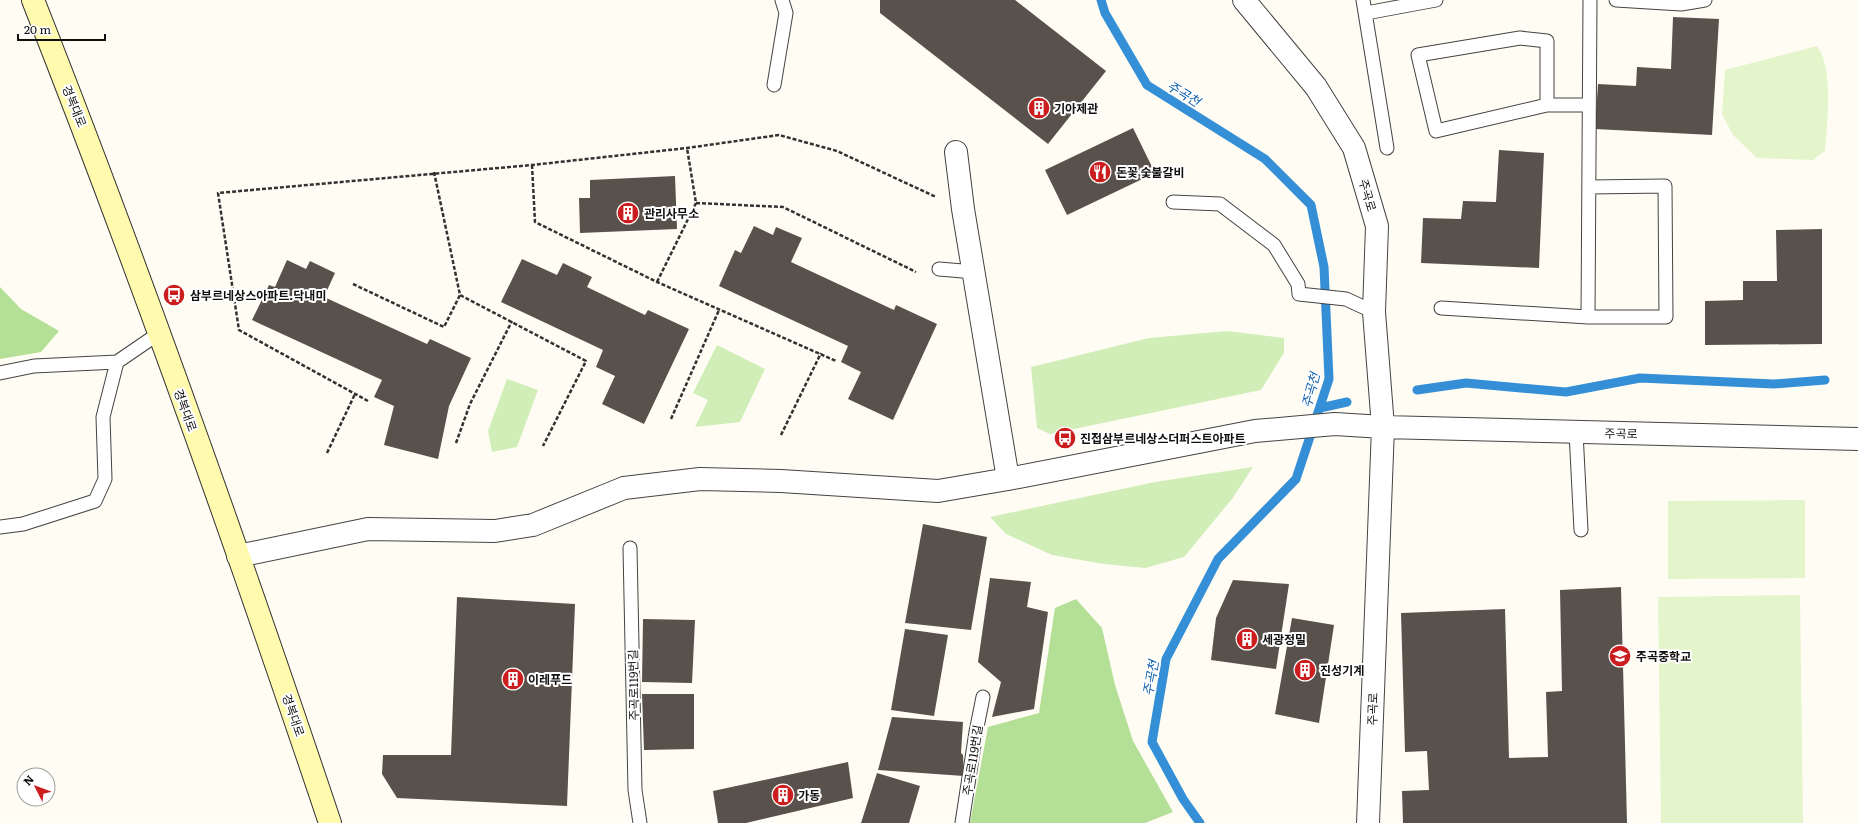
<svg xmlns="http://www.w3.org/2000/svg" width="1858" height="823" viewBox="0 0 1858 823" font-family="Literata,'Noto Sans KR',serif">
<rect width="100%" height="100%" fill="#fffdf3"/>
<!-- green -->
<path fill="#d1edb8" d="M 1227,331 L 1284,338 L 1284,353 L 1261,390 L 1050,434 L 1037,428 L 1031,367 L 1149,338 Z
M 717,345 L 765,369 L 740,422 L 695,427 L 708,400 L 693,393 Z
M 507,379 L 538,390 L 517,447 L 492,452 L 488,431 Z
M 1253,467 L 1232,499 L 1184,557 L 1145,568 L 1104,564 L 1052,555 L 1006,534 L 990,517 L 1155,482 Z"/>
<!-- forest -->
<path fill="#b4df96" d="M 0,287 L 21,309 L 59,331 L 41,352 L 0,359 Z
M 1076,599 L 1102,628 L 1115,685 L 1133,741 L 1173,812 L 1145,823 L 970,823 L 988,727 L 1039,713 L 1055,608 Z"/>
<!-- pitch -->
<path fill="#e4f4cb" d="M 1817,46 C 1834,68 1827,123 1825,151 L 1813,160 L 1757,158 L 1733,135 L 1722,114 L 1725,70 Z
M 1805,500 L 1805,578 L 1668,579 L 1668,501 Z
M 1800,595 L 1803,823 L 1661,823 L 1658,597 Z"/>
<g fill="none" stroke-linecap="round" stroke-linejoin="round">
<!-- stream -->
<path stroke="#358fd7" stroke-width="9" d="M 1101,0 L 1105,13 L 1147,85 L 1265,159 L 1311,205 L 1324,267 L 1329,379 L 1296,479 L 1218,559 L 1166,659 L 1152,742 L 1183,799 L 1200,823
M 1417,390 L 1466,383 L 1566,392 L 1640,378 L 1774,384 L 1825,380
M 1320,408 L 1347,402"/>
</g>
<!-- building -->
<path fill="#59514b" d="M 880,0 L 1015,0 L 1106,71 L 1048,144 L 880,13 Z
M 1673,17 L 1719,19 L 1712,135 L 1595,129 L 1598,84 L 1636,86 L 1637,67 L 1671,69 Z
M 1133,128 L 1155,173 L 1067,215 L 1045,170 Z
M 1499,150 L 1544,153 L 1539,268 L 1421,263 L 1423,218 L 1461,219 L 1463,201 L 1496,202 Z
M 675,176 L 677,229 L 580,233 L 579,198 L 590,198 L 590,180 Z
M 754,226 L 773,235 L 776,227 L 802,238 L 791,262 L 894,310 L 896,305 L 937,324 L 893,420 L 848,399 L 861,372 L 841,362 L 848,346 L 719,286 L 735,250 L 741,253 Z
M 1822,229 L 1822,344 L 1705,345 L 1705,301 L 1743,300 L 1743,281 L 1777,281 L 1776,230 Z
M 522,259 L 557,275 L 563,263 L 592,277 L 587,287 L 645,315 L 648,310 L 689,329 L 644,424 L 602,404 L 615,376 L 596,367 L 603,350 L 501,302 Z
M 287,260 L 306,269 L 310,261 L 335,273 L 324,297 L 427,344 L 430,339 L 471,358 L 449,406 L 438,459 L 384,445 L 394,406 L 374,397 L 382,380 L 252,320 L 269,285 L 275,287 Z
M 923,524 L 987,537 L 971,630 L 905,623 Z
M 990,578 L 1031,582 L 1027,607 L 1048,612 L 1034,709 L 992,717 L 1001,682 L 978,662 Z
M 1233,580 L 1289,584 L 1276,669 L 1211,660 L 1216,618 Z
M 1621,587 L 1627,823 L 1403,823 L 1402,791 L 1429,790 L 1427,751 L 1405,752 L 1401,613 L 1505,609 L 1509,758 L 1548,757 L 1546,692 L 1562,691 L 1560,590 Z
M 457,597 L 575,604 L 567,806 L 397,798 L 382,774 L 383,755 L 451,755 Z
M 1292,618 L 1334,625 L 1319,723 L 1275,714 Z
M 643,619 L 695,620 L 692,683 L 642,682 Z
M 905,629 L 948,635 L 934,716 L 891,710 Z
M 642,694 L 694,694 L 694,749 L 644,750 Z
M 892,717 L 963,722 L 961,753 L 963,755 L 964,776 L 878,770 Z
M 848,762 L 853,798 L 746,823 L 718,823 L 713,791 Z
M 877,773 L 920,786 L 909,823 L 861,823 Z"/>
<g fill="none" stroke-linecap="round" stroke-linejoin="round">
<!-- lane casing -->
<g stroke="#434343" stroke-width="15">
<path id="lane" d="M 1363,0 L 1387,148
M 1616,0 L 1681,4 L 1705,0
M 1366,13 L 1436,0
M 774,85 L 786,13 L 782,0
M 1547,105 L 1547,41 L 1520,38 L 1418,55 L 1436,131 L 1547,105 L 1589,105
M 1173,202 L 1220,204 L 1274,245 L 1298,284 L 1299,294 L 1346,299 L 1374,312
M 939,269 L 975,272
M 1441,308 L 1588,317 L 1590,0
M 1588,317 L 1666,317 L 1665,186 L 1589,187
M 0,373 L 34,366 L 117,362
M 1576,432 L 1581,530
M 0,527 L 23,524 L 95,501 L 105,479 L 103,417 L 117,362 L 158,334
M 630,548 L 635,790 L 640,823
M 962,823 L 976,732 L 983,697"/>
</g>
<!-- street casing -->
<g stroke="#434343" stroke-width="24">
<path id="street" d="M 1244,0 L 1316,87 L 1354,148 L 1377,226 L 1374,312 L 1383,427 L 1368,823
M 956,152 L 963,209 L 1008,479
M 238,556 L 368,529 L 495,531 L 533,525 L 624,488 L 700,479 L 781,481 L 938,491 L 1008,479 L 1255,431 L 1335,424 L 1383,427 L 1858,439"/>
</g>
<!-- secondary casing -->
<g stroke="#323232" stroke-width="24">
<path id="secondary" d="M 33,0 C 140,271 237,546 330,823"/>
</g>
<!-- path -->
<path stroke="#323232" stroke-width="2.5" stroke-dasharray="4 2" stroke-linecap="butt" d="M 532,165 L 535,222 L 657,282 L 836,361
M 434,172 L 460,295 L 586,361 L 543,446
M 696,203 L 783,207 L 916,272
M 657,282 L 696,203 L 687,148
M 353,284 L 444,327 L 460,295
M 368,401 L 239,330 L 218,193 L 532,165 L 687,148 L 779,135 L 837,151 L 936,197
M 671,419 L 719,310
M 781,435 L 821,353
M 456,443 L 470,404 L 512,321
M 327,453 L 355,394"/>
<!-- lane -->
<use href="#lane" stroke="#fff" stroke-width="13"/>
<!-- street -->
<use href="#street" stroke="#fff" stroke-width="22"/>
<!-- secondary -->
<use href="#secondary" stroke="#fffaae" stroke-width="22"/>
</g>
<!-- icons -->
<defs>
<g id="building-disc" transform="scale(1.15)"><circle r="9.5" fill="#cb1d1d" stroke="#fff"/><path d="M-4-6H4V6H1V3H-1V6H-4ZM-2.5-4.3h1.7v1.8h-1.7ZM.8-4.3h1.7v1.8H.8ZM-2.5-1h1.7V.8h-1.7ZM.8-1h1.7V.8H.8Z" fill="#fff"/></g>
<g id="restaurant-disc" transform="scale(1.15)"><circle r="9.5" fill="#cb1d1d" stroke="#fff"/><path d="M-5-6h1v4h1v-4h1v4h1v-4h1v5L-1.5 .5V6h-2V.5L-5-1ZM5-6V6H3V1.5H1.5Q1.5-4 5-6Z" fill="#fff"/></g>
<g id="bus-disc" transform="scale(1.15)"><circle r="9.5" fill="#cb1d1d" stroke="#fff"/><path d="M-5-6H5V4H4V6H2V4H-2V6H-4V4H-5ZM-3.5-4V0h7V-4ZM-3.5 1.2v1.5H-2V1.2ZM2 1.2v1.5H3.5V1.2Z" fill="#fff"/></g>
<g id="school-disc" transform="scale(1.15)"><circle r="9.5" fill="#cb1d1d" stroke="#fff"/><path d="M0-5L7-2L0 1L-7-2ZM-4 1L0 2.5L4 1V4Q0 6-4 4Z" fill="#fff"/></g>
</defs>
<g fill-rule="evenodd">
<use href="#building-disc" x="1039" y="108"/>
<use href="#restaurant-disc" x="1100" y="172"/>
<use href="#building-disc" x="628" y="213"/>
<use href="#bus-disc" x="174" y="295"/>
<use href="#bus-disc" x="1065" y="438"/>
<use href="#building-disc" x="1247" y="639"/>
<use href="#school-disc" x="1620" y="656"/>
<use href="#building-disc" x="1305" y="670"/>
<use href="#building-disc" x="513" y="679"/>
<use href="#building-disc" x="783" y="795"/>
</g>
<g text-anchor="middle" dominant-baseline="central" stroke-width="4" stroke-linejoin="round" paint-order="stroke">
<!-- street labels -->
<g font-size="12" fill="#101010" stroke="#fff">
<text transform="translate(75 106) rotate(68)">경복대로</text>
<text transform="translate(1368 195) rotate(74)">주곡로</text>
<text transform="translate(186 410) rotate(70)">경복대로</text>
<text transform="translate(1621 433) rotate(1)">주곡로</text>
<text transform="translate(633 685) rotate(-91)">주곡로119번길</text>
<text transform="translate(1372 709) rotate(-88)">주곡로</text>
<text transform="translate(294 715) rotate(71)">경복대로</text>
<text transform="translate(972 760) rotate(-81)">주곡로119번길</text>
</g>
<!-- poi labels -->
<g font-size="12" font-weight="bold" fill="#101010" stroke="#fff" text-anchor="start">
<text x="1054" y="108">기아제관</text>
<text x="1116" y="172">돈꽃 숯불갈비</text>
<text x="644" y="213">관리사무소</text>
<text x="190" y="295">삼부르네상스아파트.닥내미</text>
<text x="1080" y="438">진접삼부르네상스더퍼스트아파트</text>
<text x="1262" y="639">세광정밀</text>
<text x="1636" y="656">주곡중학교</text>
<text x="1320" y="670">진성기계</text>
<text x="528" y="679">이레푸드</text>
<text x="798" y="795">가동</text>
</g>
<!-- water labels -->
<g font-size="13" font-style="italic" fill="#0f60ac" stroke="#fff">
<text transform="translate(1184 93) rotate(32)">주곡천</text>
<text transform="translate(1310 390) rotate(-75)">주곡천</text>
<text transform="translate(1150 678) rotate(-80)">주곡천</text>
</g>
</g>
<!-- north arrow -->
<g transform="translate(36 787) rotate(312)"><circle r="19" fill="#ffffff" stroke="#9f9f9f"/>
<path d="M0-3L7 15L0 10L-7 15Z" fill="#cb1d1d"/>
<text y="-6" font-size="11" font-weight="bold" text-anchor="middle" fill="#101010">N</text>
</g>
<!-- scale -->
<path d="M18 34v6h87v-6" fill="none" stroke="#101010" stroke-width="2"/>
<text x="24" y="34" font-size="12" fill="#101010" stroke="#ffffff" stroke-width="3" paint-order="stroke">20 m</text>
</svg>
